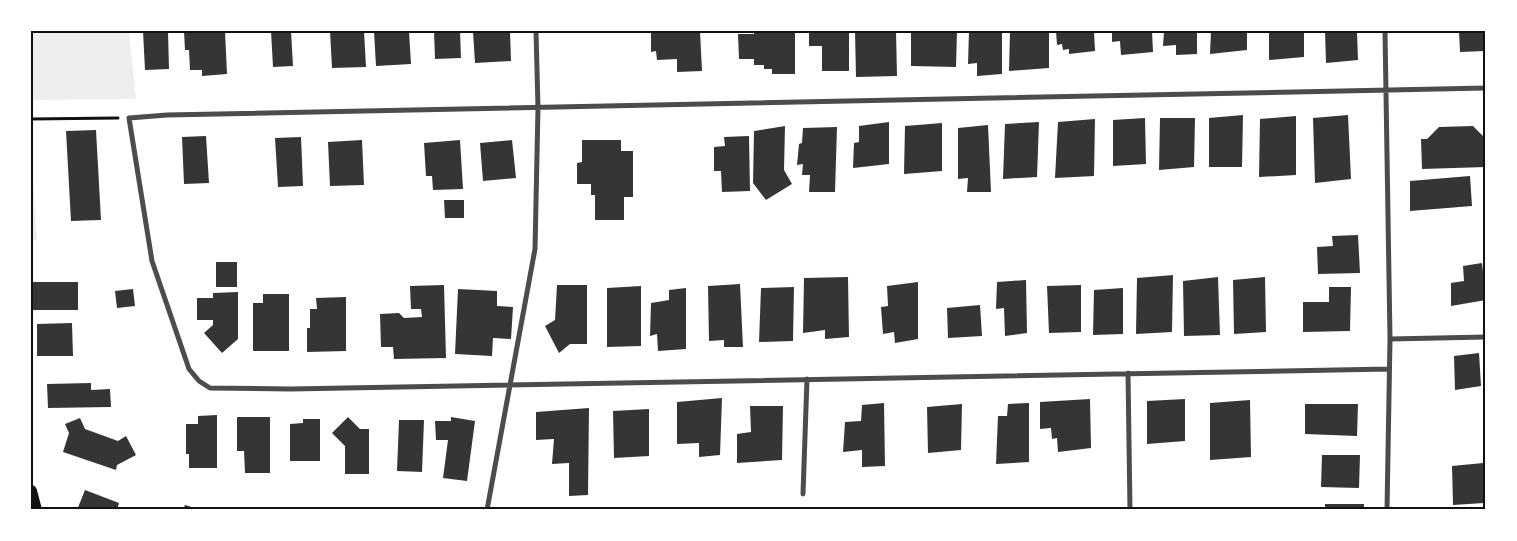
<svg xmlns="http://www.w3.org/2000/svg" width="1517" height="541" viewBox="0 0 1517 541" font-family="Mulish,sans-serif">
<rect width="100%" height="100%" fill="#fff"/>
<!-- green -->
<path fill="#eee" d="M 31,31 L 129,31 L 136,99 L 31,100 Z
M 31,147 L 37,240 L 31,240 Z"/>
<!-- building -->
<path fill="#353535" d="M 143,31 L 168,31 L 169,69 L 145,70 Z
M 184,31 L 225,31 L 227,74 L 202,76 L 202,70 L 190,70 L 189,50 L 185,50 Z
M 271,31 L 291,31 L 293,66 L 273,67 Z
M 330,31 L 364,31 L 366,67 L 332,68 Z
M 374,31 L 409,31 L 411,64 L 376,66 Z
M 434,31 L 460,31 L 461,58 L 435,59 Z
M 473,31 L 510,31 L 511,61 L 475,63 Z
M 700,31 L 702,71 L 677,72 L 677,59 L 657,60 L 656,51 L 651,52 L 651,32 Z
M 754,31 L 795,31 L 795,74 L 772,74 L 772,69 L 764,69 L 764,65 L 754,65 L 754,59 L 739,59 L 738,34 L 754,34 Z
M 809,31 L 849,31 L 849,71 L 822,71 L 822,46 L 809,46 Z
M 855,31 L 896,31 L 897,76 L 856,77 Z
M 911,31 L 957,31 L 956,67 L 911,66 Z
M 969,31 L 1002,31 L 1002,74 L 977,76 L 977,63 L 968,64 Z
M 1010,31 L 1049,31 L 1049,68 L 1009,71 Z
M 1056,31 L 1094,31 L 1095,51 L 1069,54 L 1069,49 L 1063,50 L 1062,44 L 1057,45 Z
M 1112,31 L 1152,31 L 1153,52 L 1121,55 L 1120,41 L 1112,42 Z
M 1164,31 L 1197,31 L 1197,54 L 1176,55 L 1176,45 L 1163,46 Z
M 1211,31 L 1247,31 L 1247,50 L 1210,54 Z
M 1304,31 L 1304,57 L 1269,60 L 1269,32 Z
M 1325,31 L 1357,31 L 1358,60 L 1326,63 Z
M 1459,31 L 1484,31 L 1485,51 L 1460,52 Z
M 1243,115 L 1242,167 L 1209,167 L 1209,118 Z
M 1348,115 L 1351,179 L 1315,183 L 1313,118 Z
M 1296,116 L 1296,175 L 1259,177 L 1260,119 Z
M 1145,118 L 1146,164 L 1113,166 L 1113,120 Z
M 1160,118 L 1195,118 L 1194,167 L 1159,170 Z
M 1095,119 L 1094,176 L 1055,178 L 1058,122 Z
M 889,122 L 889,164 L 853,168 L 854,143 L 859,142 L 859,126 Z
M 1039,122 L 1037,177 L 1003,179 L 1005,124 Z
M 942,123 L 942,171 L 904,174 L 905,126 Z
M 988,125 L 991,192 L 967,192 L 968,178 L 958,179 L 958,128 Z
M 785,126 L 784,170 L 792,184 L 766,200 L 753,183 L 754,131 Z
M 1473,126 L 1486,139 L 1486,167 L 1422,169 L 1421,139 L 1427,139 L 1439,127 Z
M 837,127 L 835,192 L 809,192 L 810,175 L 802,175 L 803,164 L 797,165 L 799,144 L 802,143 L 803,128 Z
M 96,130 L 101,220 L 71,221 L 66,131 Z
M 206,136 L 209,183 L 184,184 L 182,137 Z
M 749,136 L 750,191 L 722,192 L 721,171 L 714,171 L 714,147 L 725,146 L 724,137 Z
M 301,137 L 303,186 L 278,187 L 275,138 Z
M 362,140 L 364,185 L 330,186 L 328,142 Z
M 460,140 L 463,189 L 433,190 L 432,176 L 426,176 L 424,143 Z
M 512,140 L 516,178 L 483,181 L 480,143 Z
M 582,140 L 621,140 L 621,151 L 633,151 L 633,197 L 624,197 L 624,220 L 595,220 L 595,195 L 591,195 L 591,184 L 577,184 L 577,163 L 582,162 Z
M 1470,176 L 1472,206 L 1410,211 L 1410,181 Z
M 444,200 L 464,200 L 464,218 L 445,218 Z
M 1358,235 L 1360,273 L 1318,274 L 1317,247 L 1333,246 L 1332,236 Z
M 216,262 L 237,262 L 237,287 L 216,287 Z
M 1482,263 L 1486,300 L 1451,306 L 1451,283 L 1464,281 L 1463,266 Z
M 1173,275 L 1172,332 L 1136,334 L 1137,278 Z
M 848,277 L 849,337 L 825,339 L 825,330 L 803,333 L 804,278 Z
M 1218,277 L 1220,335 L 1184,336 L 1183,281 Z
M 1265,277 L 1266,332 L 1234,334 L 1233,280 Z
M 1026,280 L 1027,333 L 1005,336 L 1004,308 L 996,309 L 997,282 Z
M 31,282 L 78,282 L 78,310 L 31,310 Z
M 918,282 L 918,339 L 895,343 L 894,332 L 883,334 L 881,307 L 888,306 L 887,286 Z
M 740,284 L 743,347 L 724,347 L 724,340 L 709,341 L 708,286 Z
M 444,285 L 446,358 L 394,359 L 393,347 L 381,347 L 380,314 L 399,313 L 404,318 L 422,317 L 421,309 L 411,309 L 410,286 Z
M 557,285 L 587,285 L 587,344 L 570,344 L 559,353 L 545,326 L 555,320 Z
M 1081,285 L 1081,332 L 1049,333 L 1047,286 Z
M 641,286 L 641,346 L 607,347 L 607,288 Z
M 794,287 L 793,341 L 759,342 L 761,288 Z
M 1329,287 L 1351,287 L 1350,331 L 1303,332 L 1303,302 L 1329,302 Z
M 686,288 L 686,349 L 658,351 L 657,334 L 650,336 L 651,303 L 669,300 L 669,290 Z
M 1123,288 L 1123,334 L 1093,335 L 1094,290 Z
M 133,289 L 135,306 L 117,308 L 115,291 Z
M 458,289 L 497,291 L 497,306 L 513,307 L 511,339 L 493,338 L 492,356 L 455,354 Z
M 238,292 L 238,339 L 222,353 L 204,333 L 213,325 L 213,320 L 197,320 L 197,298 L 213,298 L 213,293 Z
M 263,294 L 289,294 L 289,351 L 253,351 L 253,303 L 263,303 Z
M 346,297 L 346,351 L 307,352 L 307,328 L 310,328 L 310,309 L 317,309 L 316,298 Z
M 980,305 L 982,336 L 948,338 L 947,308 Z
M 72,323 L 73,356 L 37,356 L 37,324 Z
M 1479,353 L 1481,386 L 1455,390 L 1454,356 Z
M 91,383 L 91,390 L 110,389 L 111,407 L 48,408 L 47,384 Z
M 722,398 L 720,455 L 699,457 L 699,443 L 677,444 L 677,402 Z
M 1090,399 L 1091,448 L 1058,452 L 1057,438 L 1052,439 L 1051,428 L 1040,429 L 1040,402 Z
M 1185,399 L 1185,441 L 1147,444 L 1147,401 Z
M 1250,400 L 1251,457 L 1210,460 L 1210,403 Z
M 884,403 L 885,466 L 862,467 L 862,450 L 843,452 L 845,422 L 861,421 L 862,405 Z
M 1029,403 L 1029,462 L 996,464 L 998,416 L 1007,416 L 1008,404 Z
M 962,404 L 961,450 L 928,453 L 927,407 Z
M 1305,404 L 1358,404 L 1357,436 L 1305,434 Z
M 750,406 L 783,406 L 782,460 L 737,463 L 737,434 L 751,432 Z
M 589,408 L 588,495 L 569,496 L 569,463 L 552,464 L 554,439 L 536,440 L 536,412 Z
M 649,409 L 649,456 L 614,458 L 613,411 Z
M 217,415 L 217,468 L 189,468 L 189,454 L 186,454 L 186,424 L 198,424 L 198,416 Z
M 237,417 L 270,417 L 270,473 L 245,473 L 244,451 L 237,451 Z
M 348,417 L 360,429 L 369,429 L 369,474 L 345,474 L 345,446 L 332,433 Z
M 451,417 L 475,421 L 467,481 L 443,478 L 448,440 L 436,440 L 435,421 L 451,421 Z
M 80,418 L 85,429 L 118,441 L 126,436 L 136,455 L 117,465 L 116,470 L 63,452 L 69,433 L 65,424 Z
M 303,419 L 320,419 L 320,461 L 290,461 L 290,424 L 303,423 Z
M 399,420 L 424,420 L 422,472 L 397,471 Z
M 1322,455 L 1360,455 L 1359,488 L 1321,487 Z
M 1483,463 L 1484,503 L 1453,505 L 1452,466 Z
M 85,490 L 119,503 L 117,510 L 77,510 Z
M 1325,504 L 1364,504 L 1364,510 L 1325,510 Z
M 185,505 L 198,509 L 198,510 L 183,510 Z"/>
<g fill="none" stroke-linecap="round" stroke-linejoin="round">
<!-- path -->
<path stroke="#111" stroke-width="3" d="M 31,119 L 118,118"/>
<!-- minor -->
<path stroke="#4c4c4c" stroke-width="5" d="M 1385,31 L 1390,339 L 1387,510
M 1390,339 L 1486,337
M 1389,369 L 291,389 L 210,388 L 199,381 L 189,369 L 152,261 L 129,118 L 167,115 L 1486,88
M 1128,373 L 1130,510
M 803,494 L 807,379
M 487,510 L 535,249 L 538,108 L 536,31"/>
<!-- primary -->
<path stroke="#111" stroke-width="12" d="M 31,491 L 36,510"/>
</g>
<!-- border -->
<rect width="1517" height="541" fill="none" stroke="#ffffff" stroke-width="65"/>
<rect x="32" y="32" width="1452" height="476" fill="none" stroke="#111" stroke-width="2"/>
</svg>
